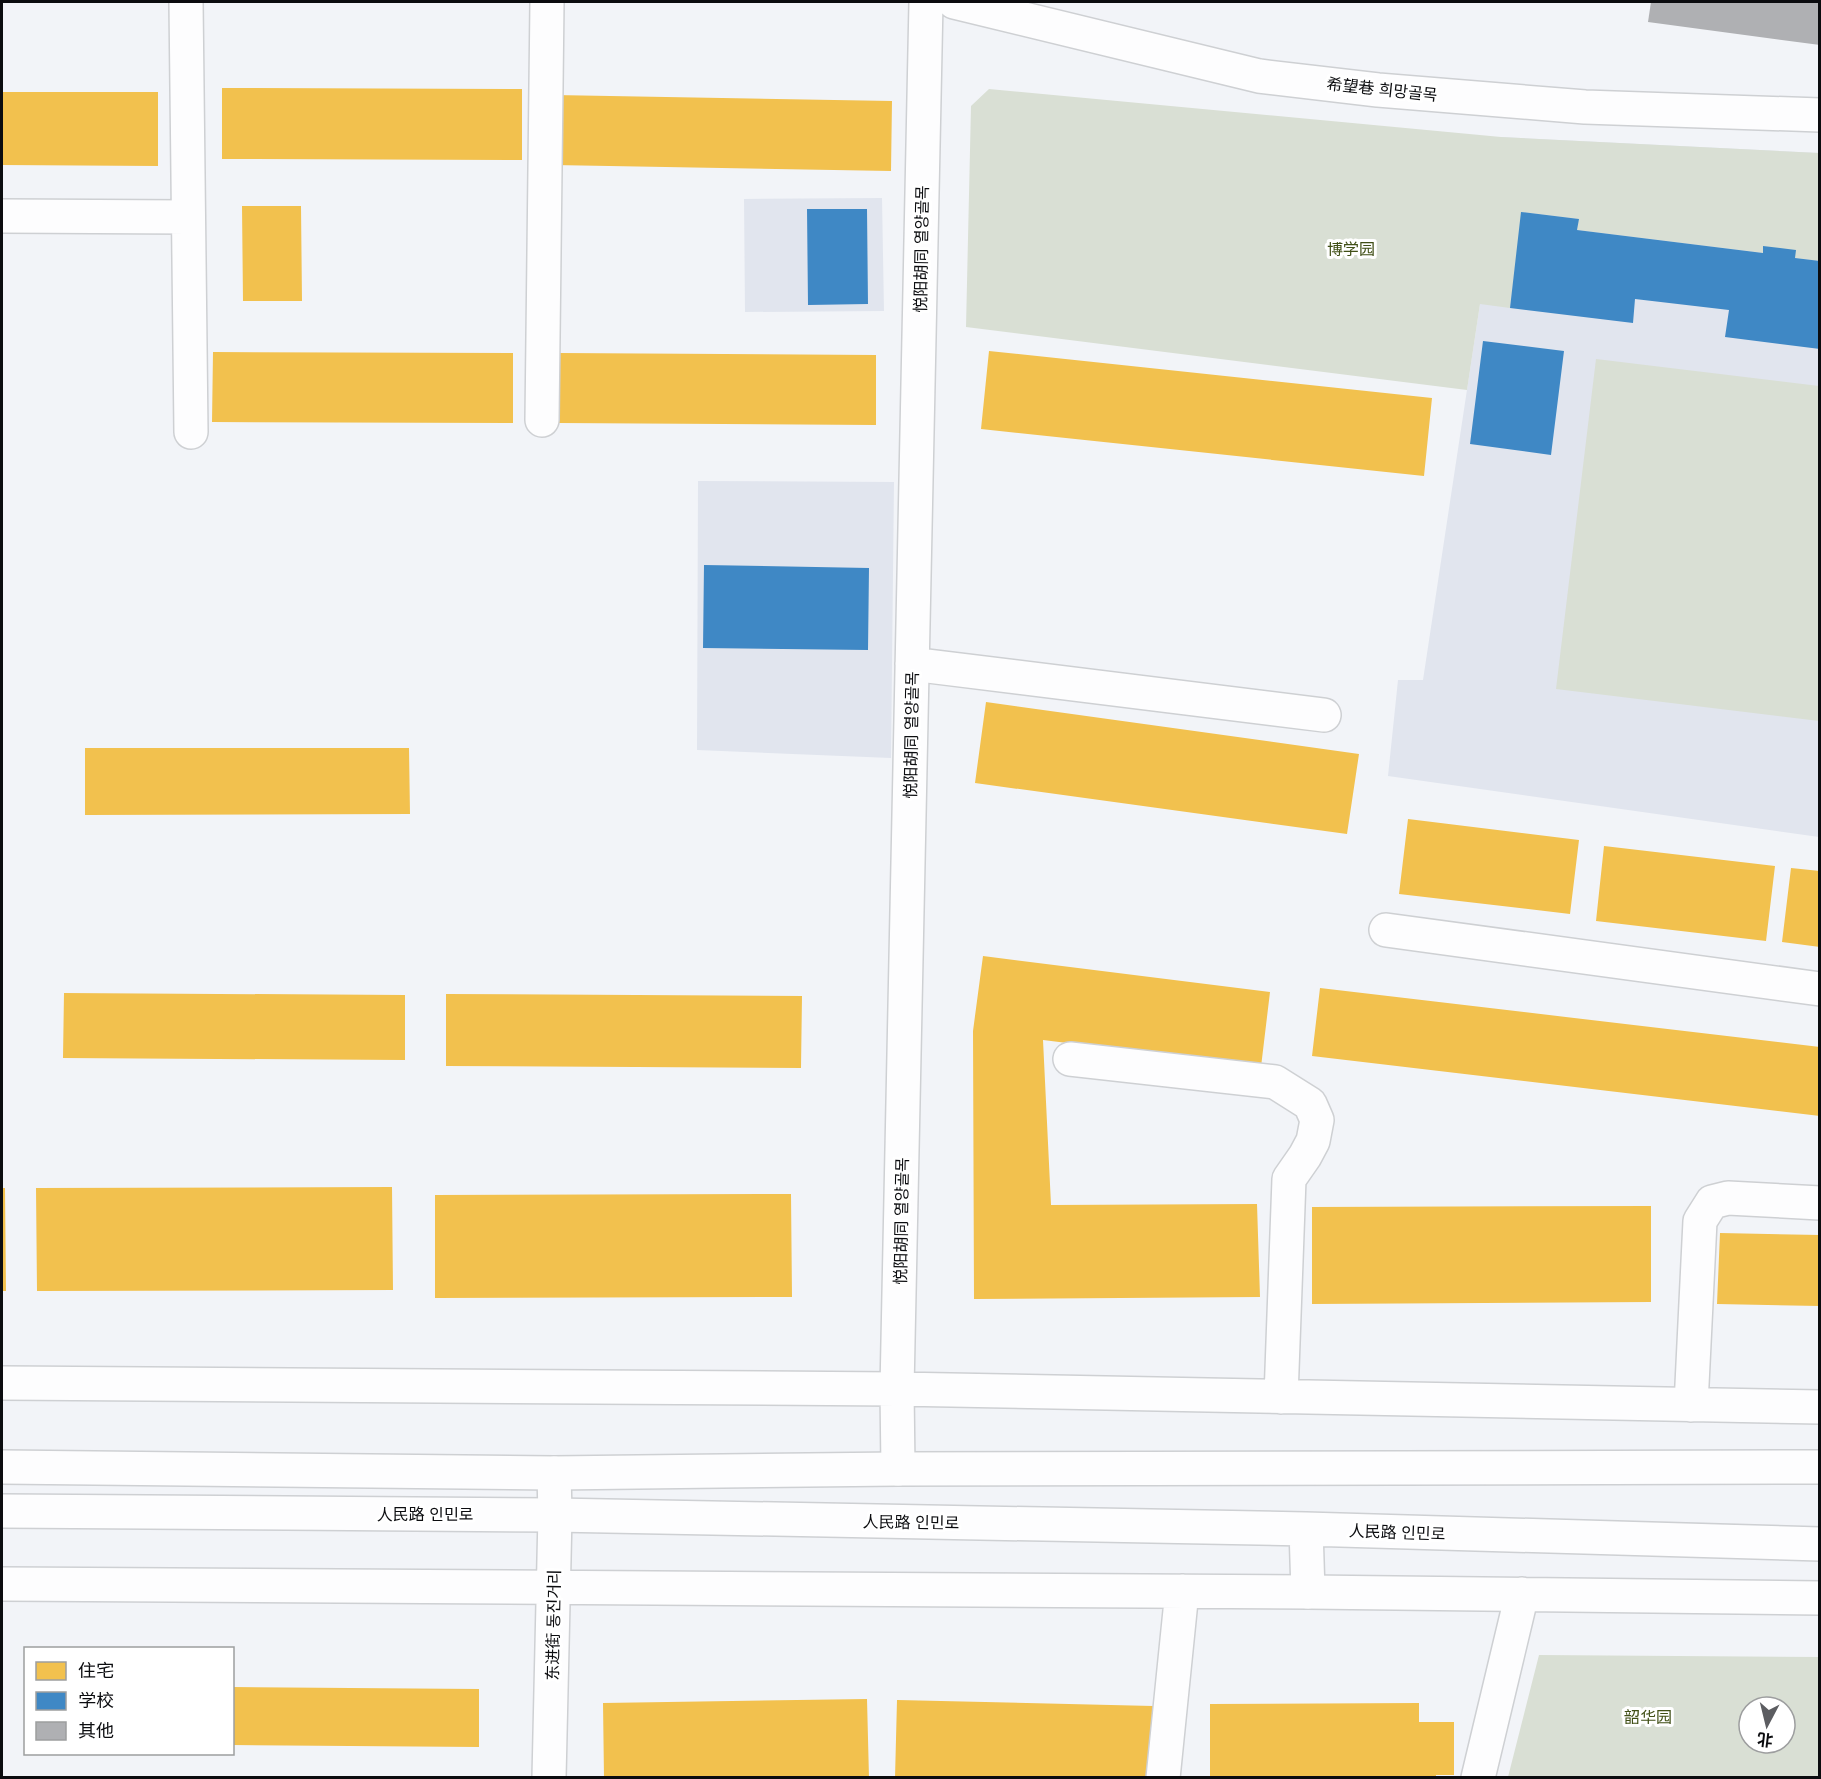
<svg xmlns="http://www.w3.org/2000/svg" width="1821" height="1779" viewBox="0 0 1821 1779" font-family="Inter,'Noto Sans SC','Noto Sans KR',sans-serif">
<rect width="100%" height="100%" fill="#f2f4f8"/>
<!-- built -->
<path fill="#e1e5ee" d="M 1501,137 L 1819,153 L 1819,837 L 1388,776 L 1398,680 L 1423,680 L 1480,304 Z
M 882,198 L 884,311 L 745,312 L 744,199 Z
M 698,481 L 894,482 L 891,758 L 697,750 Z"/>
<!-- green -->
<path fill="#d9dfd4" fill-rule="evenodd" d="M 989,89 L 1501,137 L 1819,153 L 1819,261 L 1795,258 L 1763,247 L 1763,253 L 1577,230 L 1578,219 L 1522,212 L 1510,308 L 1480,304 L 1467,390 L 966,327 L 971,106 Z
M 1596,359 L 1819,386 L 1819,721 L 1556,689 Z
M 1539,1655 L 1819,1657 L 1819,1777 L 1508,1777 ZM 1749,1707 L 1785,1707 L 1785,1743 L 1749,1743 Z"/>
<!-- homes -->
<path fill="#f2c14e" d="M 222,88 L 522,89 L 522,160 L 222,159 Z
M 2,92 L 158,92 L 158,166 L 2,165 Z
M 554,95 L 892,101 L 891,171 L 553,165 Z
M 242,206 L 301,206 L 302,301 L 243,301 Z
M 989,351 L 1432,398 L 1424,476 L 981,429 Z
M 213,352 L 513,353 L 513,423 L 212,422 Z
M 560,353 L 876,355 L 876,425 L 559,423 Z
M 986,702 L 1359,754 L 1347,834 L 975,783 Z
M 85,748 L 409,748 L 410,814 L 85,815 Z
M 1408,819 L 1579,840 L 1570,914 L 1399,894 Z
M 1604,846 L 1775,866 L 1766,941 L 1596,921 Z
M 1791,868 L 1820,871 L 1820,947 L 1782,942 Z
M 983,956 L 1270,992 L 1261,1067 L 1043,1040 L 1051,1205 L 1257,1204 L 1260,1297 L 974,1299 L 973,1031 Z
M 1320,988 L 1820,1047 L 1820,1116 L 1312,1056 Z
M 64,993 L 405,995 L 405,1060 L 63,1058 Z
M 446,994 L 802,996 L 801,1068 L 446,1066 Z
M 392,1187 L 393,1290 L 37,1291 L 36,1188 Z
M 2,1188 L 5,1188 L 6,1291 L 2,1291 Z
M 791,1194 L 792,1297 L 435,1298 L 435,1195 Z
M 1651,1206 L 1651,1302 L 1312,1304 L 1312,1207 Z
M 1720,1233 L 1820,1235 L 1820,1306 L 1717,1304 Z
M 232,1687 L 479,1689 L 479,1747 L 232,1745 Z
M 867,1699 L 869,1778 L 604,1778 L 603,1703 Z
M 897,1700 L 1153,1706 L 1152,1778 L 895,1778 Z
M 1419,1703 L 1419,1722 L 1454,1722 L 1454,1775 L 1436,1775 L 1436,1778 L 1210,1776 L 1210,1704 Z"/>
<!-- schools -->
<path fill="#3f88c5" d="M 807,209 L 867,209 L 868,304 L 808,305 Z
M 1521,212 L 1579,219 L 1577,230 L 1763,253 L 1763,246 L 1796,250 L 1795,258 L 1820,261 L 1820,349 L 1725,337 L 1729,310 L 1635,299 L 1633,323 L 1510,308 Z
M 1483,341 L 1564,351 L 1551,455 L 1470,444 Z
M 704,565 L 869,568 L 868,650 L 703,648 Z"/>
<!-- building -->
<path fill="#afb0b3" d="M 1651,2 L 1820,2 L 1820,45 L 1648,22 Z"/>
<g fill="none" stroke-linecap="round" stroke-linejoin="round">
<!-- minor casing -->
<g stroke="#ced0d3" stroke-width="36">
<path id="minor" d="M 186,2 L 191,432
M 954,2 L 1259,76 L 1378,90 L 1585,107 L 1820,115
M 2,216 L 188,217
M 542,420 L 547,2
M 912,664 L 1324,715
M 1386,930 L 1820,989
M 1070,1059 L 1275,1082 L 1310,1104 L 1317,1120 L 1313,1141 L 1305,1156 L 1289,1179 L 1281,1397
M 2,1383 L 897,1389 L 1820,1407
M 1691,1405 L 1700,1221 L 1712,1202 L 1728,1198 L 1820,1203
M 898,1469 L 897,1389 L 926,2
M 2,1584 L 1308,1592 L 1820,1598
M 549,1778 L 555,1515 L 554,1473
M 1163,1778 L 1182,1591
M 1478,1778 L 1522,1594"/>
</g>
<!-- major casing -->
<g stroke="#ced0d3" stroke-width="36">
<path id="major" d="M 2,1467 L 554,1473 L 898,1469 L 1820,1467
M 2,1511 L 555,1515 L 1306,1529 L 1820,1544
M 1306,1529 L 1308,1592"/>
</g>
<!-- minor -->
<use href="#minor" stroke="#fdfdfe" stroke-width="33"/>
<!-- major -->
<use href="#major" stroke="#fdfdfe" stroke-width="33"/>
</g>
<g text-anchor="middle" dominant-baseline="central" stroke-width="6" stroke-linejoin="round" paint-order="stroke">
<!-- street labels -->
<g font-size="16" fill="#0b0c0f" stroke="#fff">
<text transform="translate(1382 89) rotate(6)">希望巷 희망골목</text>
<text transform="translate(921 249) rotate(-89)">悦阳胡同 열양골목</text>
<text transform="translate(911 735) rotate(-89)">悦阳胡同 열양골목</text>
<text transform="translate(901 1221) rotate(-89)">悦阳胡同 열양골목</text>
<text x="425" y="1514">人民路 인민로</text>
<text transform="translate(911 1522) rotate(1)">人民路 인민로</text>
<text transform="translate(1397 1532) rotate(2)">人民路 인민로</text>
<text transform="translate(553 1625) rotate(-89)">东进街 동진거리</text>
</g>
<!-- park labels -->
<g font-size="16" fill="#404f16" stroke="#fff">
<text x="1351" y="249">博学园</text>
<text x="1648" y="1717">韶华园</text>
</g>
</g>
<!-- border -->
<rect width="1821" height="1779" fill="none" stroke="#0b0c0f" stroke-width="6"/>
<!-- legend -->
<rect x="24" y="1647" width="210" height="108" fill="#ffffff" stroke="#9d9e9f" stroke-width="1.5"/>
<rect x="36" y="1662" width="30" height="18" fill="#f2c14e" stroke="#9d9e9f" stroke-width="1.5"/>
<text x="78" y="1677" font-size="18" fill="#0b0c0f">住宅</text>
<rect x="36" y="1692" width="30" height="18" fill="#3f88c5" stroke="#9d9e9f" stroke-width="1.5"/>
<text x="78" y="1707" font-size="18" fill="#0b0c0f">学校</text>
<rect x="36" y="1722" width="30" height="18" fill="#afb0b3" stroke="#9d9e9f" stroke-width="1.5"/>
<text x="78" y="1737" font-size="18" fill="#0b0c0f">其他</text>
<!-- north arrow -->
<g transform="translate(1767 1725) rotate(187)"><circle r="28" fill="#ffffff" stroke="#9d9e9f" stroke-width="1.5"/>
<path d="M0-4.5L10 22L0 15L-10 22Z" fill="#5c5d61"/>
<text y="-9" font-size="16" font-weight="bold" text-anchor="middle" fill="#0b0c0f">北</text>
</g>
</svg>
